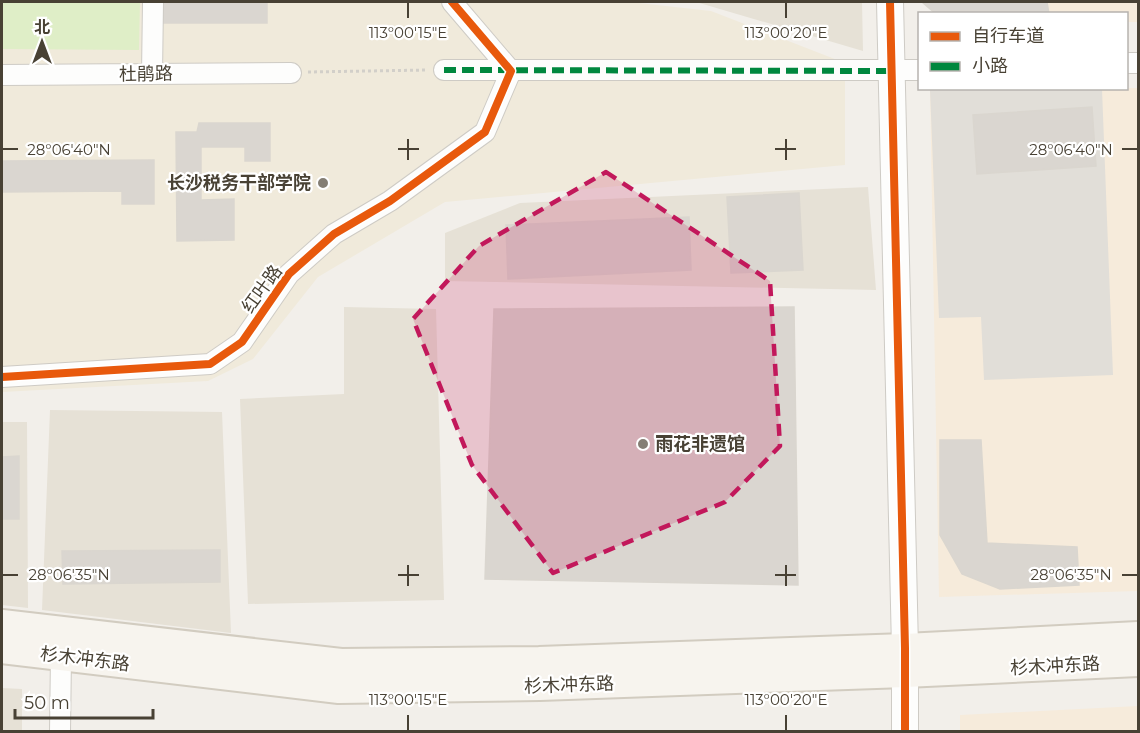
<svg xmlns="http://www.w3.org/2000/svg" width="1140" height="733" viewBox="0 0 1140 733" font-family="Montserrat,'Noto Sans SC',sans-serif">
<rect width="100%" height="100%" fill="#f2efea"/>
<!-- residential -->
<path fill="#e6e1d6" d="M 696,2 L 862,2 L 863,51 Z
M 868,187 L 876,290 L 445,281 L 445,233 L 520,203 Z
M 344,307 L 436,309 L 444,600 L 248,604 L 240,399 L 344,394 Z
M 50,410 L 222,412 L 231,633 L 42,610 Z
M 2,422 L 27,422 L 28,608 L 2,605 Z
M 2,688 L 22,689 L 22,731 L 2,731 Z"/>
<!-- commercial -->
<path fill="#f6ebdb" d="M 947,2 L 1138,2 L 1138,22 L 1127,22 L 1126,14 L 948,13 Z
M 1138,88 L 1138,591 L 939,597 L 930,90 Z
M 1138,706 L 1138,731 L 960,731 L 960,715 Z"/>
<!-- education -->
<path fill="#f0eadb" d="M 2,2 L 630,2 L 711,11 L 845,63 L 845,165 L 445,202 L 318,277 L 253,359 L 208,381 L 2,392 Z"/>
<!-- green -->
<path fill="#dfeec7" d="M 2,2 L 140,2 L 139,50 L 2,49 Z"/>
<!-- parking -->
<path fill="#e1ded8" d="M 974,88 L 1102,89 L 1113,375 L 984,380 L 981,317 L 939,318 L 930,90 Z"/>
<!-- building -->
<path fill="#dad6d0" stroke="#dad6cf" stroke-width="1.5" d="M 163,2 L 267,2 L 267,23 L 163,23 Z
M 922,2 L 1047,2 L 1049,14 L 936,14 Z
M 1092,107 L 1096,166 L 977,174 L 973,115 Z
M 199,123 L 270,123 L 270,161 L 245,161 L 245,147 L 201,147 L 201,200 L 234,199 L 234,240 L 177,241 L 176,132 L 197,132 Z
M 154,160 L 154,204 L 122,204 L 122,191 L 2,192 L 2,161 Z
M 799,193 L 803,270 L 731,273 L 727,197 Z
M 689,217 L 691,270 L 508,279 L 506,225 Z
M 794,307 L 798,585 L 485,579 L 494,309 Z
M 940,440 L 981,440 L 987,543 L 1077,547 L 1079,585 L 1000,589 L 962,574 L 940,535 Z
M 19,456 L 19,519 L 2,519 L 2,457 Z
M 220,550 L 220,582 L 63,584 L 62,551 Z"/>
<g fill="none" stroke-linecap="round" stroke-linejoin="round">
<!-- minor casing -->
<g stroke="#cecbc5" stroke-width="22">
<path id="minor" d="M 1126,63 L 1138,63
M 444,70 L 920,70
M 152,74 L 153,2
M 2,75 L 291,73
M 2,377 L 210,364 L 242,342 L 289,274 L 334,234 L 390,201 L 485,132 L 511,71 L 452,2
M 60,732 L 61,655"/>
</g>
<!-- tertiary casing -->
<g stroke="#cecbc5" stroke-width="28">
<path id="tertiary" d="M 890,2 L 905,648 L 905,732"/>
</g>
<!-- secondary casing -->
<g stroke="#d2ccc0" stroke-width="32">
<path id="secondary" d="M 2,624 L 341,663 L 539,661 L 905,648 L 1138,636
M 2,649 L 339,689 L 540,686 L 905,673 L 1138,662"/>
</g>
<!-- path -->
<path stroke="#d2cfc9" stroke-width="3" stroke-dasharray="3 3" stroke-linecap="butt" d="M 308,72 L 427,70"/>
<!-- minor -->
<use href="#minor" stroke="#fdfdfc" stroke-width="20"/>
<!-- tertiary -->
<use href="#tertiary" stroke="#fdfdfc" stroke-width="26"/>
<!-- secondary -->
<use href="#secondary" stroke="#f7f4ee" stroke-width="28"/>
<!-- quiet -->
<path stroke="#00873e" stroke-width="6" stroke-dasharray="12 6" stroke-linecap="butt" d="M 444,70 L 892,71"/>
<!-- cycleway casing -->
<g stroke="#fff" stroke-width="11">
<path id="cycleway" d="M 890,2 L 905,648 L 905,732
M 2,377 L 210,364 L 242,342 L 289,274 L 334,234 L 390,201 L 485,132 L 511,71 L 452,2"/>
</g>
<!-- cycleway -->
<use href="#cycleway" stroke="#e8590c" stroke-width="8"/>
</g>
<!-- marked area -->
<path fill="#c2185b" fill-opacity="0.2" stroke="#c2185b" stroke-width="4.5" stroke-dasharray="12 8" stroke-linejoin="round" d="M 606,172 L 770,281 L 780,446 L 725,502 L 553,573 L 472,465 L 413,319 L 479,246 Z"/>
<!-- ticks -->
<path fill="none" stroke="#484134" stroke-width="2" d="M 408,3 L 408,18M 786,3 L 786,18M 408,139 L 408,160M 786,139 L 786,160M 3,149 L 18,149M 398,149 L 419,149M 775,149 L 796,149M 1122,149 L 1137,149M 408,565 L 408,586M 786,565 L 786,586M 3,575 L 18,575M 398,575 L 419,575M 775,575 L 796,575M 1122,575 L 1137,575M 408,715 L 408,730M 786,715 L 786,730"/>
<!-- markers -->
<g fill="#847e74" stroke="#fff" stroke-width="2">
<circle cx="323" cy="183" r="6"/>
<circle cx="643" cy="444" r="6"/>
</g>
<g text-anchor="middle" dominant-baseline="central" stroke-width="4.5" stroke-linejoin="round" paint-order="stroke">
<!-- street labels -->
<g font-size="18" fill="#484134" stroke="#fff">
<text transform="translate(146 74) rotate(-1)">杜鹃路</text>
<text transform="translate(262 289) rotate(-54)">红叶路</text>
<text transform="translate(85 659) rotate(7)">杉木冲东路</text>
<text transform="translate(1055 666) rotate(-3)">杉木冲东路</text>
<text transform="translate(569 685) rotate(-2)">杉木冲东路</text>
</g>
<!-- poi labels -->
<g font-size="18" font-weight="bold" fill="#484134" stroke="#fff" text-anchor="end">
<text x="311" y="183">长沙税务干部学院</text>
<text x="655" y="444" text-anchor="start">雨花非遗馆</text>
</g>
</g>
<g font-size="15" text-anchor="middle" fill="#484134" stroke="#fff" stroke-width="4.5" stroke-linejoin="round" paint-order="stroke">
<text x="408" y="38">113°00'15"E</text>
<text x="786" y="38">113°00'20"E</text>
<text x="69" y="155">28°06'40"N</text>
<text x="1071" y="155">28°06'40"N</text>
<text x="69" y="580">28°06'35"N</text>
<text x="1071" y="580">28°06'35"N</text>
<text x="408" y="705">113°00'15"E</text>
<text x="786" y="705">113°00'20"E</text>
</g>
<!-- border -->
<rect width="1140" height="733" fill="none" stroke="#484134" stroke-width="6"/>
<!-- legend -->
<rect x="918" y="12" width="210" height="78" fill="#ffffff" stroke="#b6b3ae" stroke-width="1.5"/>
<rect x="930" y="32" width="30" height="9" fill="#e8590c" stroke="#b6b3ae" stroke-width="1.5"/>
<text x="972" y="42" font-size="18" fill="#484134">自行车道</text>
<rect x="930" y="62" width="30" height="9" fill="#00873e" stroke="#b6b3ae" stroke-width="1.5"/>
<text x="972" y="72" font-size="18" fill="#484134">小路</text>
<!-- north arrow -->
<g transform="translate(42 42)" stroke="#ffffff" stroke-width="4.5" paint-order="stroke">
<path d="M0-4.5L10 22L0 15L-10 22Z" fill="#484134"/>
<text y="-9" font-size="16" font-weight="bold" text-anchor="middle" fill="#484134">北</text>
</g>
<!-- scale -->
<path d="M15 709v9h138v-9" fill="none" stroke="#484134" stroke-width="3"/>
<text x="24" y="709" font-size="18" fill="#484134" stroke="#ffffff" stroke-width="4.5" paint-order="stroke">50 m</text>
</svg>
